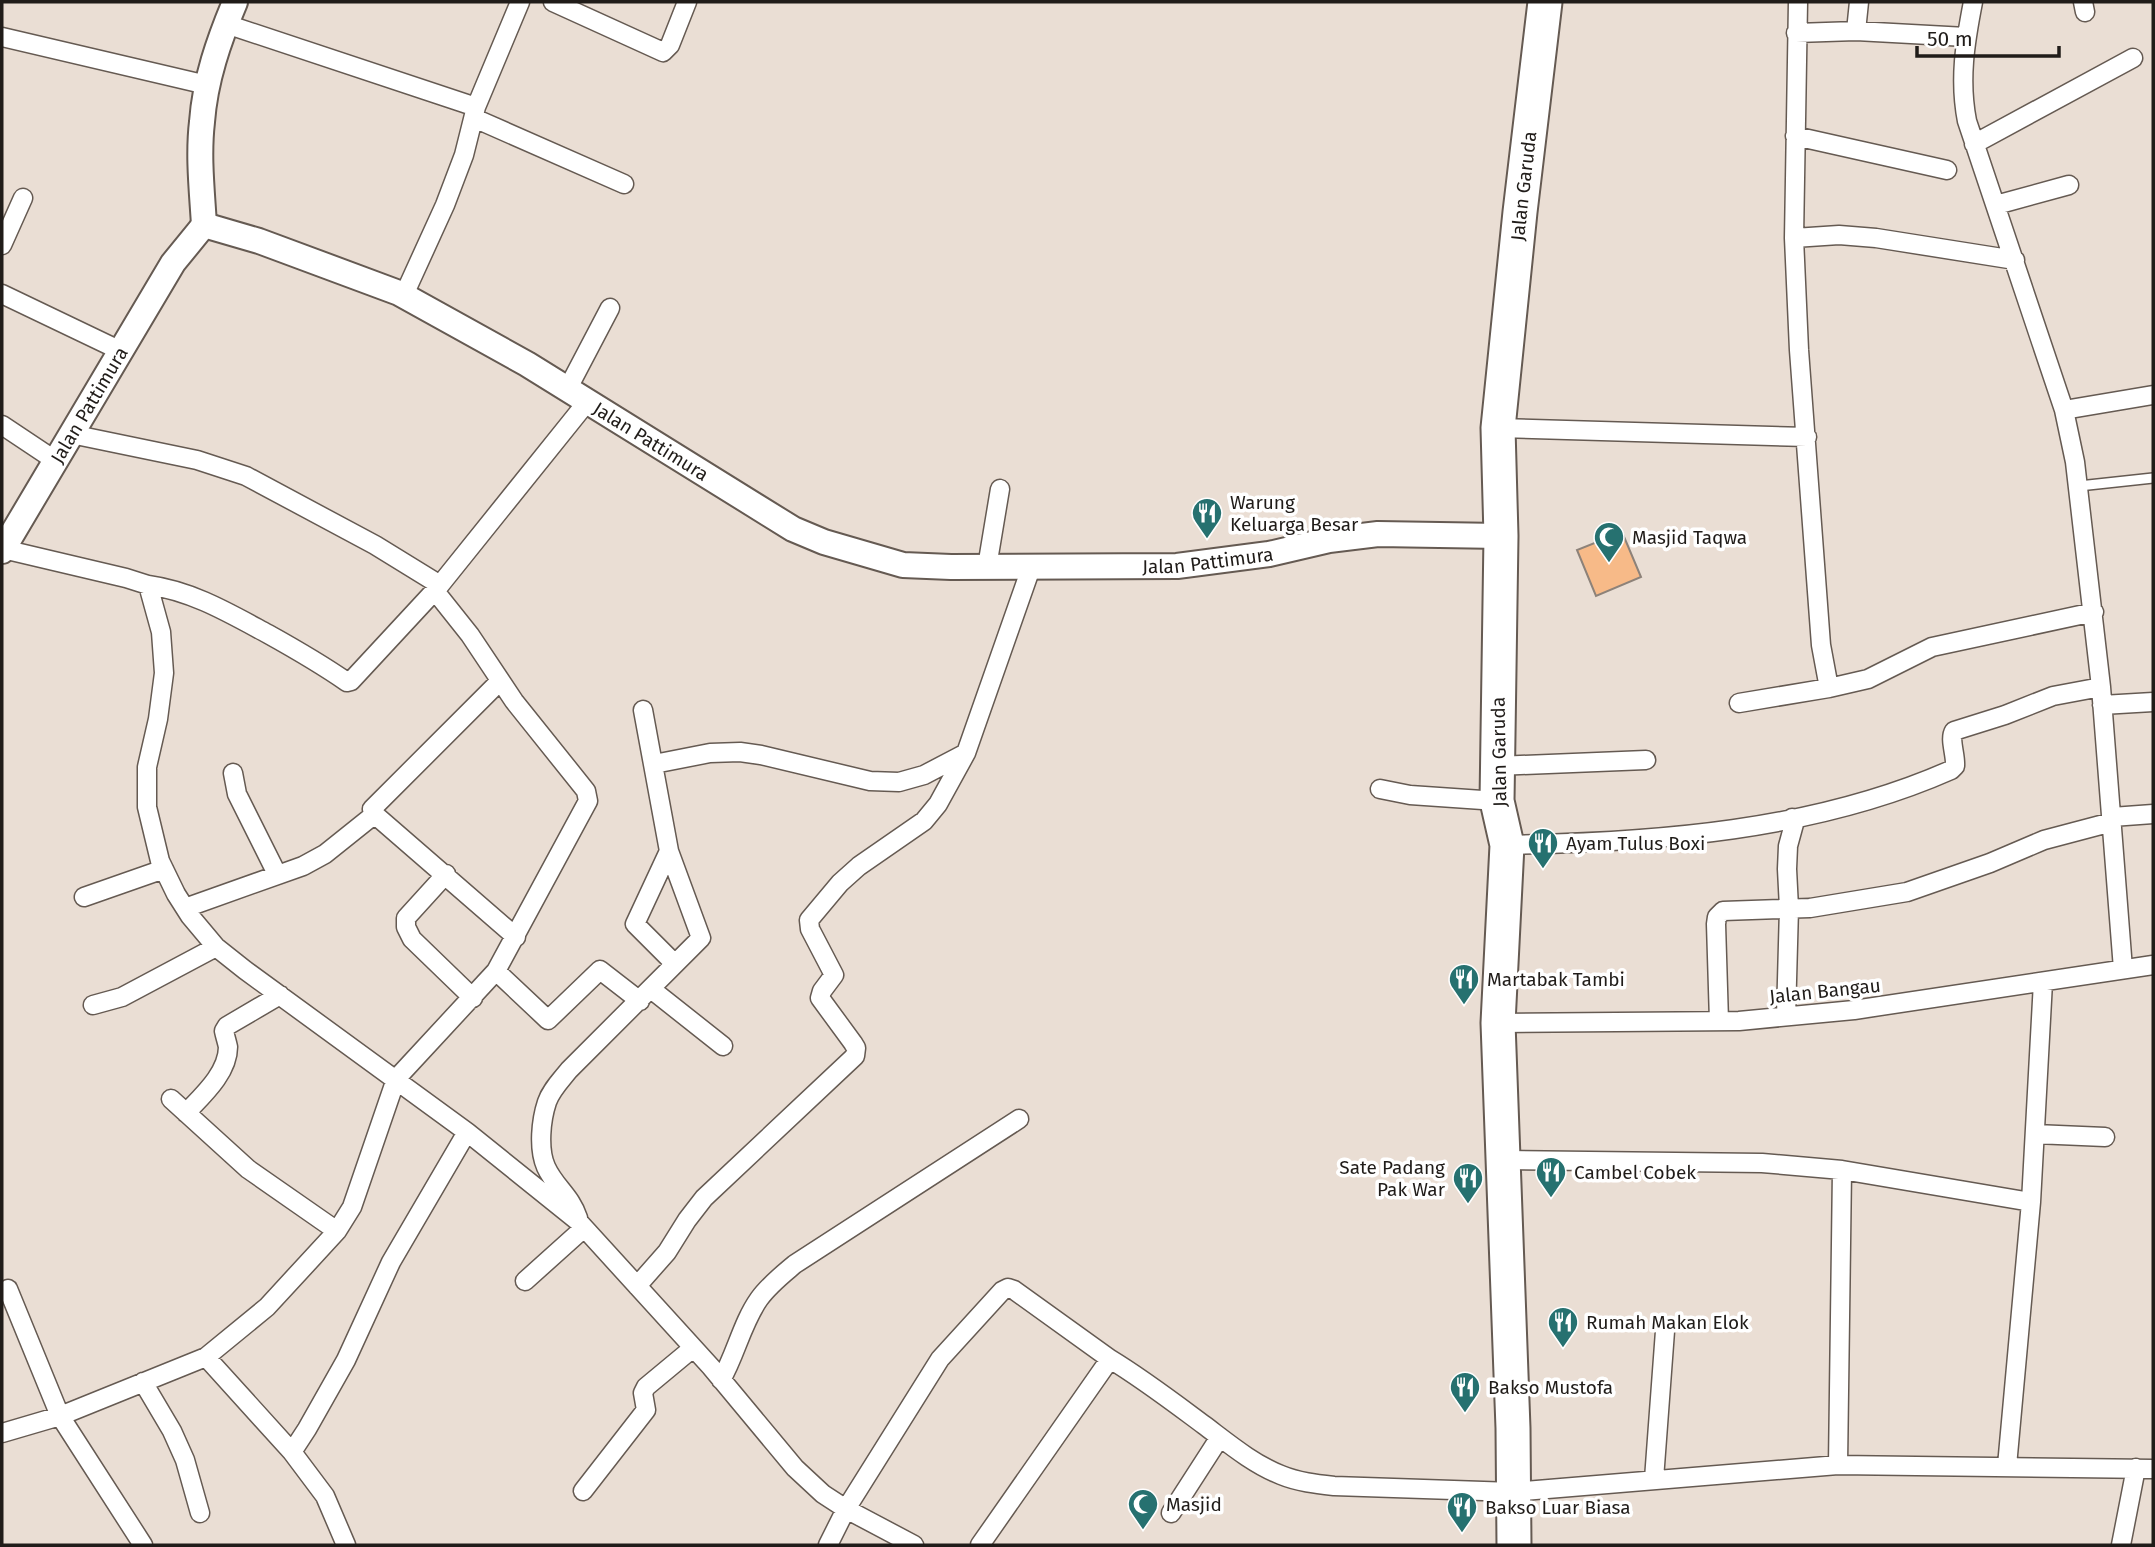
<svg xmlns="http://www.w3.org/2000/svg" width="2155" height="1547" viewBox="0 0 2155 1547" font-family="'Fira Sans',sans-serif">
<rect width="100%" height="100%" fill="#eaded4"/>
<!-- building -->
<path fill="#f7ba88" stroke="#8d8279" stroke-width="2" d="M 1622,532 L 1641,577 L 1596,596 L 1577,550 Z"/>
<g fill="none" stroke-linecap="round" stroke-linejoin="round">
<!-- lane casing -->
<g stroke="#655a52" stroke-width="12">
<path id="lane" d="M 2079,486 L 2153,478"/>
</g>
<!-- street casing -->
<g stroke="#655a52" stroke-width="21">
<path id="street" d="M 553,2 L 663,52 L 670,45 L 687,2
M 1798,2 L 1794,238 L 1799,350 L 1821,645 L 1829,688
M 1973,2 C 1965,43 1959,80 1967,121 L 2064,410 L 2075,462 L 2101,687 L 2123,969
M 2083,2 L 2085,12
M 226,24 L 476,107
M 1856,31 L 1859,2
M 1796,33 L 1856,31 L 1966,37
M 2,37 L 207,85
M 474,118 L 624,184
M 1795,136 L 1947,170
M 1974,144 L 2133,58
M 1996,205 L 2069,185
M 1794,238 L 1839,235 L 1876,238 L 2015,260
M 2,245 L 23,198
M 2,294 L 121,351
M 404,295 L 445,205 L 464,155 L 476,107 L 520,2
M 567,390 L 610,308
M 2064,410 L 2153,395
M 2,425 L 56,461
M 1498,428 L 1807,437
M 71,434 L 197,460 L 246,476 L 375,545 L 440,585
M 3,549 L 126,578 L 148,585 L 161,632 L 164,673 L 158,719 L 147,767 L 147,807 L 160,861 L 176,894 L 190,916 L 216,947 L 245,970 L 467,1132 L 579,1222 L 711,1367 L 795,1468 L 823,1494 L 846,1509 L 914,1545
M 987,567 L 1000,489
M 148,585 C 192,591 229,613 268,634 C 295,649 321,664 347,682 L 351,681 L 440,585 L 587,402
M 500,681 L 372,809 L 373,813 L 516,937
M 1739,703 L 1829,688 L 1868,679 L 1932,647 L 2094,612
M 2102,705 L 2153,702
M 643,710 L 669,851 L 635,924 L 675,964
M 654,764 L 710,753 L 740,752 L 761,755 L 870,781 L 899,782 L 924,775 L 966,753
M 1497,766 L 1646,760
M 233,773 L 237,794 L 277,874
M 1380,789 L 1410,795 L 1497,801
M 2112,817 L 2153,814
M 1507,845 C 1656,842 1813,831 1951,770 L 1955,766 C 1956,755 1949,739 1954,731 L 2005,715 L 2053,696 L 2101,687
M 446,874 L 406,918 L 406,927 L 412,939 L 473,998
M 84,897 L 164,869
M 185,908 L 303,866 L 325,854 L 375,814
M 496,971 L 548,1020 L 600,970 L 640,1001
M 651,989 L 723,1046
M 93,1005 L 122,997 L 216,947
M 1786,1016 L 1789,908 L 1787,869 L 1788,846 L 1794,824 L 1792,818
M 1719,1021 L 1716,924 L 1717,917 L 1723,911 L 1810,908 L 1907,892 L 1990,863 L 2044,840 L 2112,822
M 1498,1023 L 1739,1021 L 1854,1010 L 2153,965
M 171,1099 L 248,1169 L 337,1231
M 186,1113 C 202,1096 228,1073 228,1047 C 227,1042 225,1036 224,1031 L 227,1026 L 280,995
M 2035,1134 L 2105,1137
M 1502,1160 L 1762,1163 L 1842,1170 L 2031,1202
M 578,1218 C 571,1196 555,1187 546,1167 C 538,1149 541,1120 547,1102 C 551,1090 561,1080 569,1070 L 701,938 L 669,851
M 525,1281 L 584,1228
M 637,1286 L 667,1252 L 687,1220 L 704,1198 L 855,1056 L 856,1048 L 853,1043 L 820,998 L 822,991 L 834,975 L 810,929 L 809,920 L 840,883 L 859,866 L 924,821 L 938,804 L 966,753 L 1032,565
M 8,1289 L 60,1416 L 143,1545
M 206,1357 L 292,1452 L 325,1496 L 346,1545
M 721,1380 C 736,1354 742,1323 759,1299 C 769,1285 782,1275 795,1264 L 1019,1119
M 143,1382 L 172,1431 L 185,1460 L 200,1513
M 2,1433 L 60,1416 L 206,1357 L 267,1307 L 337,1231 L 352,1207 L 396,1079 L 496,971 L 588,801 L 586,791 L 514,701 L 470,635 L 435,591
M 292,1452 L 307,1429 L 346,1360 L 391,1262 L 467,1132
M 1838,1465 L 1842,1170
M 2007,1466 L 2031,1202 L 2043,982
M 1654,1479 L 1665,1331
M 583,1491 L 646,1410 L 643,1393 L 646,1387 L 693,1348
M 1171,1513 L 1220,1437
M 828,1545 L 846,1509 L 940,1359 L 1002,1291 L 1008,1288 L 1014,1290 L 1110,1359
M 980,1545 L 1110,1359 C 1143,1379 1173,1402 1204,1425 C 1228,1443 1253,1464 1281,1475 C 1298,1482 1316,1484 1334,1486 L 1513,1492 L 1838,1465 L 2153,1469
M 2121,1545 L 2136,1468"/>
</g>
<!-- secondary casing -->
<g stroke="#655a52" stroke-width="28">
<g id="secondary">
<path id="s1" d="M 204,225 L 259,241 L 399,293 L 527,364 L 793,529 L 824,542 L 903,565 L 951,567 L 1177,566 L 1269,554 L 1329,540 L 1378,534 L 1501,536"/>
<path d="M 204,225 C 202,191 198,156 202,122 C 205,80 219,40 235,2"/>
<path id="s2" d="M 2,551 L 173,263 L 204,225"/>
</g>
</g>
<!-- highway casing -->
<g stroke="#655a52" stroke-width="37">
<g id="highway">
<path id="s3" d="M 1514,1545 L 1513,1428 L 1498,1023 L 1507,845 L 1497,801 L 1501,536 L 1498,428 L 1520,212 L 1545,2"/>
</g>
</g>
<!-- lane -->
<use href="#lane" stroke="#fff" stroke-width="9"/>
<!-- street -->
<use href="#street" stroke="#fff" stroke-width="18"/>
<!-- secondary -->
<use href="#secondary" stroke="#fff" stroke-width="24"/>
<!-- highway -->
<use href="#highway" stroke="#fff" stroke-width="33"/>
</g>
<!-- icons -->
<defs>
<g id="restaurant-pin" transform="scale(1.575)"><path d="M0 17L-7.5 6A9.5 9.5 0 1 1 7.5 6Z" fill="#267170" stroke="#fff"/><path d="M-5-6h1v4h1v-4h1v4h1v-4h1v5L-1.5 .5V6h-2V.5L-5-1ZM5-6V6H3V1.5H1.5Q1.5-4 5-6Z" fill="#fff"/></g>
<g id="mosque-pin" transform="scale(1.575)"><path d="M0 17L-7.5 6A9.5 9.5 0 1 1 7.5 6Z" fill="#267170" stroke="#fff"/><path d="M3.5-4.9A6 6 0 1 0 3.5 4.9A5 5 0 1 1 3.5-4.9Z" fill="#fff"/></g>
</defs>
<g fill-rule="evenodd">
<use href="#restaurant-pin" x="1207" y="513"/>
<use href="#mosque-pin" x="1609" y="537"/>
<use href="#restaurant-pin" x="1543" y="843"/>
<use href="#restaurant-pin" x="1464" y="979"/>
<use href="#restaurant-pin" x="1551" y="1172"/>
<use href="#restaurant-pin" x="1468" y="1178"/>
<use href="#restaurant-pin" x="1563" y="1322"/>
<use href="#restaurant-pin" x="1465" y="1387"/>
<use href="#mosque-pin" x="1143" y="1504"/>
<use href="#restaurant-pin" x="1462" y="1507"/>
</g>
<g text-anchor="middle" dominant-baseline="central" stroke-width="7" stroke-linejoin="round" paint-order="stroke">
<!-- street labels -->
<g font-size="19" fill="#201c19" stroke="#fff">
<text stroke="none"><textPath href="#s3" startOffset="1362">Jalan Garuda</textPath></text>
<text stroke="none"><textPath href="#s2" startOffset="170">Jalan Pattimura</textPath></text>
<text stroke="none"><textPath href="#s1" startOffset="499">Jalan Pattimura</textPath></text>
<text stroke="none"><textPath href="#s1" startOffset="1087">Jalan Pattimura</textPath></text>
<text transform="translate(1499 752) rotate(-91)">Jalan Garuda</text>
<text transform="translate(1825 991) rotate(-6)">Jalan Bangau</text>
</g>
<!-- poi labels -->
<g font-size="19" fill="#201c19" stroke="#fff" text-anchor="start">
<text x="1230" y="502">Warung<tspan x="1230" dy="22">Keluarga Besar</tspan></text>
<text x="1632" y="537">Masjid Taqwa</text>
<text x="1566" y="843">Ayam Tulus Boxi</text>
<text x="1487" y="979">Martabak Tambi</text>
<text x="1445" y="1167" text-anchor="end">Sate Padang<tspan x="1445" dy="22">Pak War</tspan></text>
<text x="1574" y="1172">Cambel Cobek</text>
<text x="1586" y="1322">Rumah Makan Elok</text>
<text x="1488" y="1387">Bakso Mustofa</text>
<text x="1166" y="1504">Masjid</text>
<text x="1485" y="1507">Bakso Luar Biasa</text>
</g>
</g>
<!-- border -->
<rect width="2155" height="1547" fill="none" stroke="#201c19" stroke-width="7"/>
<!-- scale -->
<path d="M1917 46v10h142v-10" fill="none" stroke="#201c19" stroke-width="3.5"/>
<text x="1927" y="46" font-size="21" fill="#201c19" stroke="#ffffff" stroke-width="5" paint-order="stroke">50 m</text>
</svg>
